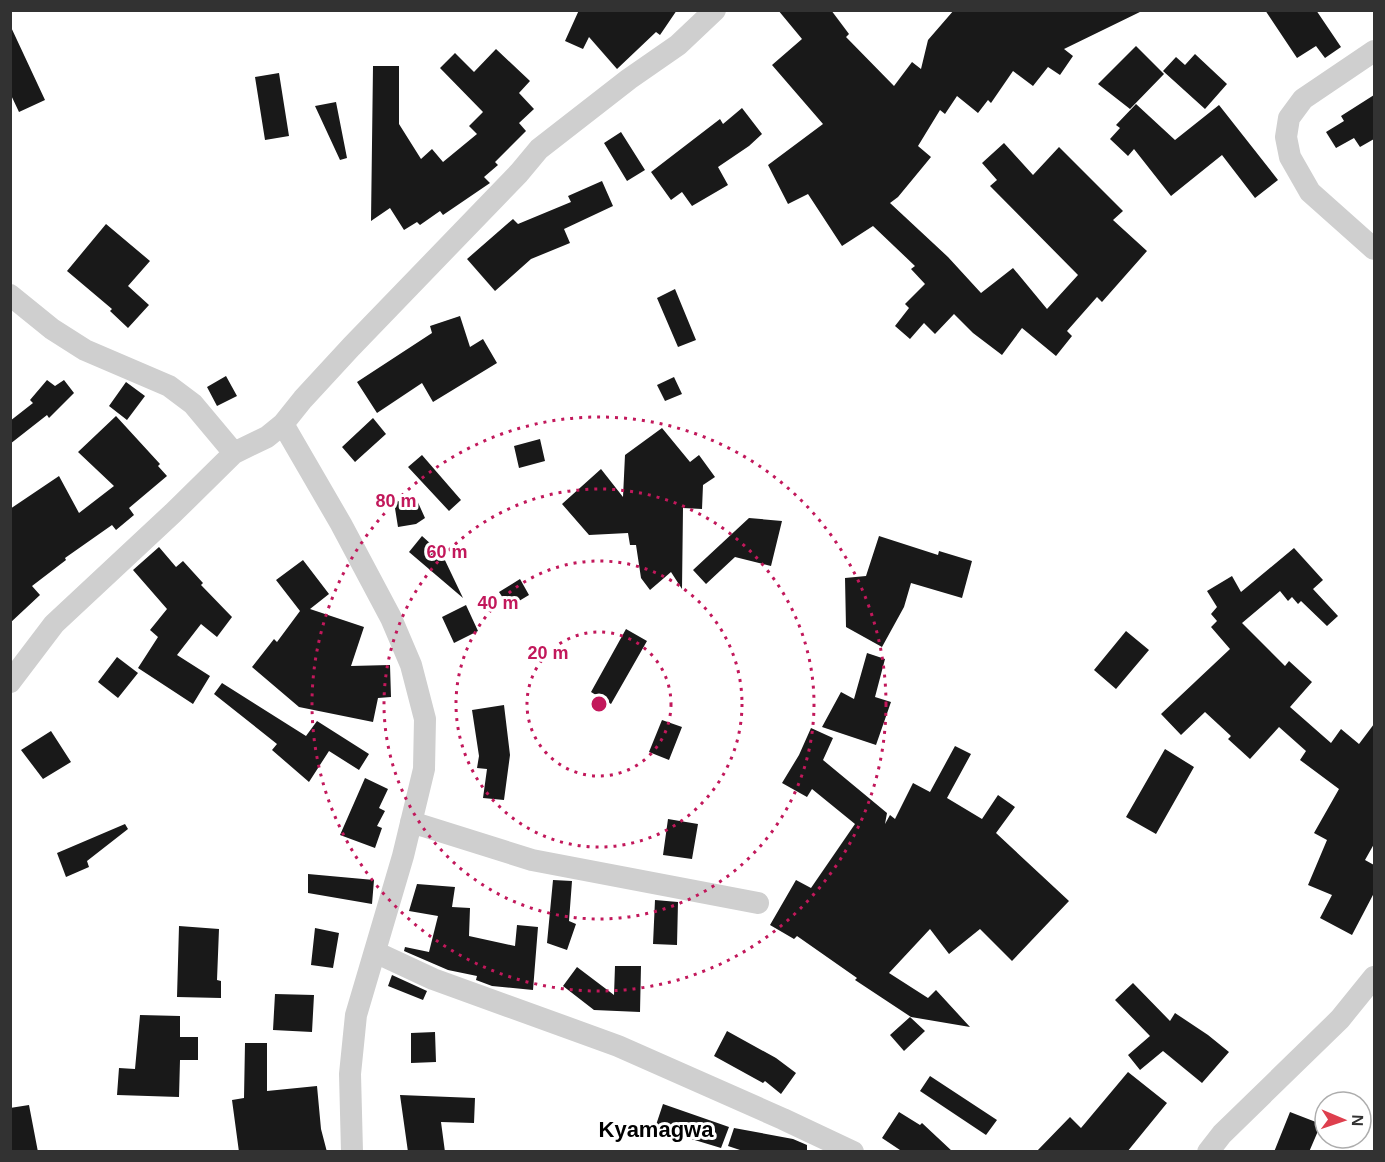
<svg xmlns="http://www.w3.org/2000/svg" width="1385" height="1162" viewBox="0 0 1385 1162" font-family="Helvetica,sans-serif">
<rect width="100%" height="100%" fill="#fff"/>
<!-- building -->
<path fill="#191919" d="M 579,10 L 677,10 L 660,35 L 656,32 L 617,69 L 589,37 L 583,49 L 565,41 Z
M 778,10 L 831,10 L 849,34 L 846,37 L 894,86 L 912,62 L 921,69 L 928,40 L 954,10 L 1144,10 L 1064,49 L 1073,56 L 1060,75 L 1048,67 L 1033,86 L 1013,71 L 991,103 L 988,100 L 978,113 L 957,96 L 945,114 L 940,110 L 918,146 L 931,157 L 898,197 L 890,203 L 948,257 L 981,293 L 1013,268 L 1047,309 L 1078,275 L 990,186 L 997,180 L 982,163 L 1004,143 L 1033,175 L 1059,147 L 1123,211 L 1113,220 L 1147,251 L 1102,302 L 1097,297 L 1067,331 L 1072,336 L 1056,356 L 1022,328 L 1002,355 L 973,333 L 954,314 L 935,334 L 924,323 L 910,339 L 895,326 L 909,308 L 905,304 L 925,284 L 911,269 L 915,266 L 873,226 L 842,246 L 808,194 L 788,204 L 768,165 L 823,124 L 772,65 L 802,39 Z
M 1265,10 L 1316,10 L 1341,47 L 1325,58 L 1316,46 L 1297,58 Z
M 10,25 L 45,100 L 19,112 L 10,93 Z
M 1136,46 L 1164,74 L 1130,109 L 1098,84 Z
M 496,49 L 530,81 L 519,93 L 534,109 L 519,123 L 526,131 L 495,162 L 498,165 L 484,177 L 490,183 L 443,215 L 440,211 L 420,225 L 417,222 L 404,230 L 390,208 L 371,221 L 373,66 L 399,66 L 399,124 L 421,159 L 432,149 L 443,162 L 477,134 L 469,126 L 483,112 L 440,68 L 455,53 L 474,72 Z
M 1195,54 L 1227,84 L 1205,109 L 1163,71 L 1176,57 L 1185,65 Z
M 279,73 L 289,136 L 265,140 L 255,77 Z
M 1374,95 L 1374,139 L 1360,147 L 1354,138 L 1336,148 L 1326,132 L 1344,121 L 1341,116 Z
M 336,102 L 347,158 L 340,160 L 315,106 Z
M 1136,104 L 1175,140 L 1219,105 L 1278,180 L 1255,198 L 1222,155 L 1171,196 L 1134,149 L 1128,156 L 1110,139 L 1120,128 L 1116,125 Z
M 742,108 L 762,134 L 749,146 L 718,167 L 728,185 L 692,206 L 682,192 L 671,200 L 651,172 L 720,119 L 723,124 Z
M 621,132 L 645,170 L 627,181 L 604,143 Z
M 602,181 L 613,206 L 564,229 L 570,243 L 531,259 L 495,291 L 467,259 L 513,219 L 518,224 L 571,202 L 568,196 Z
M 106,224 L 150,261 L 128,286 L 149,305 L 128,328 L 110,311 L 112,309 L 67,271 Z
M 675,289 L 696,340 L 678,347 L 657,298 Z
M 460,316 L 470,347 L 483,339 L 497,363 L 433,402 L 422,383 L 377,413 L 357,382 L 432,333 L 430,326 Z
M 226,376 L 237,396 L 217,406 L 207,387 Z
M 674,377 L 682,394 L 665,401 L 657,385 Z
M 47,380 L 55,386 L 64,380 L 74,393 L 49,418 L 47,415 L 10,444 L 10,421 L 33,403 L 30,400 Z
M 126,382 L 145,396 L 127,420 L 109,406 Z
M 116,416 L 160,464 L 158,466 L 167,476 L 129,508 L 134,515 L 116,530 L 112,525 L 65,558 L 66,560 L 32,586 L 40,595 L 10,623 L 10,509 L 59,476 L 79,513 L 114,486 L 78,452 Z
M 373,418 L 386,434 L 355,462 L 342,447 Z
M 662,428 L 690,462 L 699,455 L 715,477 L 703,485 L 702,509 L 683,508 L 682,589 L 671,572 L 650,590 L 641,578 L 636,545 L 630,545 L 628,533 L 589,535 L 562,504 L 601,469 L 623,497 L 625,455 Z
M 540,439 L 545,461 L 519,468 L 514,446 Z
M 422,455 L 461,500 L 449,511 L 408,467 Z
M 416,498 L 425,518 L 416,524 L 398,527 L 394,502 Z
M 749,518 L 782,521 L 771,566 L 735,557 L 706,584 L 693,570 Z
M 422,536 L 442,554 L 463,598 L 409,552 Z
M 879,536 L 938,555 L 939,551 L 972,561 L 962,598 L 911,583 L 904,607 L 882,647 L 846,627 L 845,578 L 866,576 Z
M 159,547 L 176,567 L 183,561 L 203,583 L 201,585 L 232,617 L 217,637 L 201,624 L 177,655 L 210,676 L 193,704 L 138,668 L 158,637 L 150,630 L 167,609 L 133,570 Z
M 1294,548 L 1323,580 L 1313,589 L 1338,616 L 1327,626 L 1301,601 L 1298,604 L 1292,597 L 1288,601 L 1280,591 L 1242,623 L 1285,666 L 1289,661 L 1312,682 L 1290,707 L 1331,743 L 1341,729 L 1359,744 L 1374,724 L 1374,844 L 1365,860 L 1374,865 L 1374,893 L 1352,935 L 1320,918 L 1332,895 L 1308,885 L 1327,840 L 1314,833 L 1339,789 L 1300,760 L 1306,751 L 1279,727 L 1250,759 L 1228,739 L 1231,736 L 1205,712 L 1181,735 L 1161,714 L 1230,649 L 1211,627 L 1217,621 L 1211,614 L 1217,607 L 1207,591 L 1232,576 L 1241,592 Z
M 303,560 L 329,594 L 310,609 L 364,627 L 351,666 L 390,665 L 391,697 L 378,698 L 373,722 L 299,707 L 252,667 L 274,639 L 277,642 L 300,611 L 276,580 Z
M 520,579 L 529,595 L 509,607 L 499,592 Z
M 466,605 L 478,631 L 454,643 L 442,617 Z
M 626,629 L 647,641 L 611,704 L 591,692 Z
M 1126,631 L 1149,650 L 1116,689 L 1094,670 Z
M 867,653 L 885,659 L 875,697 L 891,702 L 876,745 L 822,727 L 841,692 L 854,699 Z
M 117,657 L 138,673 L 118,698 L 98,682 Z
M 222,683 L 306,736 L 317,721 L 369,754 L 359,770 L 329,751 L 309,782 L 272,750 L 277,744 L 214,694 Z
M 504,705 L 510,755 L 504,800 L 483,798 L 487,769 L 477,768 L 479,756 L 472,710 Z
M 662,720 L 682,727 L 669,760 L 649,752 Z
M 811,728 L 833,738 L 823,760 L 887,813 L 885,824 L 890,815 L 895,819 L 913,783 L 930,792 L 955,746 L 971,754 L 947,798 L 982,819 L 998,795 L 1015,807 L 996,833 L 1069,901 L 1012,961 L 980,929 L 949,954 L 930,929 L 889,973 L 928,998 L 936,990 L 970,1027 L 911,1017 L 855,980 L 857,978 L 797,936 L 794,939 L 770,925 L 796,880 L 811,888 L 855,824 L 812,789 L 807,797 L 782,783 L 799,755 Z
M 51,731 L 71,762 L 43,779 L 21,750 Z
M 1165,749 L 1194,767 L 1156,834 L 1126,817 Z
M 365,778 L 388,789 L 379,808 L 385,811 L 377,826 L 382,828 L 375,848 L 340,835 Z
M 668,819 L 698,824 L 692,859 L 663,855 Z
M 125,824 L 128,829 L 87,861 L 89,867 L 66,877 L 57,853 Z
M 308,874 L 374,880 L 372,904 L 308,893 Z
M 553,880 L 572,881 L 569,921 L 576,924 L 567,950 L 547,943 Z
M 417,884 L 455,887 L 452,907 L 470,908 L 469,936 L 515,946 L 517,925 L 538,927 L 533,990 L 492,986 L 476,980 L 477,976 L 448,970 L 404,951 L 405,947 L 429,952 L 438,916 L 409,911 Z
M 655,900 L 678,902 L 677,945 L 653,944 Z
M 179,926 L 219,929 L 217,980 L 221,981 L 221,998 L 177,997 Z
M 315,928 L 339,933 L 333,968 L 311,965 Z
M 615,966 L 641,966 L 640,1012 L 594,1010 L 563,986 L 577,967 L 614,995 Z
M 392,975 L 427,991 L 423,1000 L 388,986 Z
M 1133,983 L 1170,1021 L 1175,1013 L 1208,1035 L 1229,1052 L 1202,1083 L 1163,1051 L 1140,1070 L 1128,1055 L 1150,1036 L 1115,1000 Z
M 275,994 L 314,995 L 312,1032 L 273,1030 Z
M 140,1015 L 180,1016 L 180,1037 L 198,1037 L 198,1060 L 180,1060 L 179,1097 L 117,1095 L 119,1068 L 135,1069 Z
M 910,1017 L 925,1031 L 904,1051 L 890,1035 Z
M 727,1031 L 776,1058 L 796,1073 L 781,1094 L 765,1081 L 763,1083 L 714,1056 Z
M 435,1032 L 436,1062 L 411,1063 L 411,1033 Z
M 245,1043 L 267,1043 L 267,1091 L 317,1086 L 321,1129 L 327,1152 L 239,1152 L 232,1100 L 244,1098 Z
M 1128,1072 L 1167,1103 L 1127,1152 L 1036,1152 L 1070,1117 L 1081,1128 Z
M 930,1076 L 997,1120 L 986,1135 L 920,1091 Z
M 400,1095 L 475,1098 L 474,1123 L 441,1122 L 445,1152 L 408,1152 Z
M 663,1104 L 729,1127 L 721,1148 L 655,1128 Z
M 29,1105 L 38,1152 L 10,1152 L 10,1108 Z
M 899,1112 L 920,1125 L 922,1123 L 953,1152 L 903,1152 L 882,1138 Z
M 1290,1112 L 1321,1124 L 1309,1152 L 1274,1152 Z
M 734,1128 L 793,1139 L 807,1145 L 807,1152 L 746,1152 L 728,1146 Z"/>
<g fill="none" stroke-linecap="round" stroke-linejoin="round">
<!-- minor -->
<path stroke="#cfcfcf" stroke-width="22" d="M 1374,51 L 1303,99 L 1289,118 L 1286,137 L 1290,157 L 1310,192 L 1374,249
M 10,295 L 52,329 L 85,350 L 169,386 L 193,404 L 234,453
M 283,424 L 341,524 L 391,618 L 411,665 L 425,719 L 424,769 L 403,856 L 356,1015 L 350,1074 L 352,1152
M 10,682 L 54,624 L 173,513 L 234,453 L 267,437 L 283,424 L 303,399 L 351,347 L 519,173 L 539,149 L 629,79 L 678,45 L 715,10
M 411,822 L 532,860 L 758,903
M 375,952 L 433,979 L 618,1046 L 783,1119 L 853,1152
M 1208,1152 L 1222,1134 L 1340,1019 L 1374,977"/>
</g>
<!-- distance rings -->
<g fill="none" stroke="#c2185b" stroke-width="3" stroke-dasharray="3 6">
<circle cx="599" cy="704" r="72"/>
<circle cx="599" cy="704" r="143"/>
<circle cx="599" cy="704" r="215"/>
<circle cx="599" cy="704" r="287"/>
</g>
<g text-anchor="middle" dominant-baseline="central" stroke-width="6" stroke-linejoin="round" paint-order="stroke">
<!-- quarter labels -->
<g font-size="22" font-weight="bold" fill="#000" stroke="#fff">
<text x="656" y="1129">Kyamagwa</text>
</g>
</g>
<circle cx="599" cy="704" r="9" fill="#c2185b" stroke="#fff" stroke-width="3"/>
<g font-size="18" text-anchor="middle" font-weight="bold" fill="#c2185b" stroke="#fff" stroke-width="6" stroke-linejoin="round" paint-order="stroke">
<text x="396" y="507">80 m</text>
<text x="447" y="558">60 m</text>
<text x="498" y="609">40 m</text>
<text x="548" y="659">20 m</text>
</g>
<!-- border -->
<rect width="1385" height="1162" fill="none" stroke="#323232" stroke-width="24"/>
<!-- north arrow -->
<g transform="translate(1343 1120) rotate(92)"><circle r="28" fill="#ffffff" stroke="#adadad" stroke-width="1.5"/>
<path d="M0-4.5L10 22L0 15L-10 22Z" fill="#de3f4e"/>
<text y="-9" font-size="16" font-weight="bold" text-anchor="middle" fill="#323232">N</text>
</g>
</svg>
